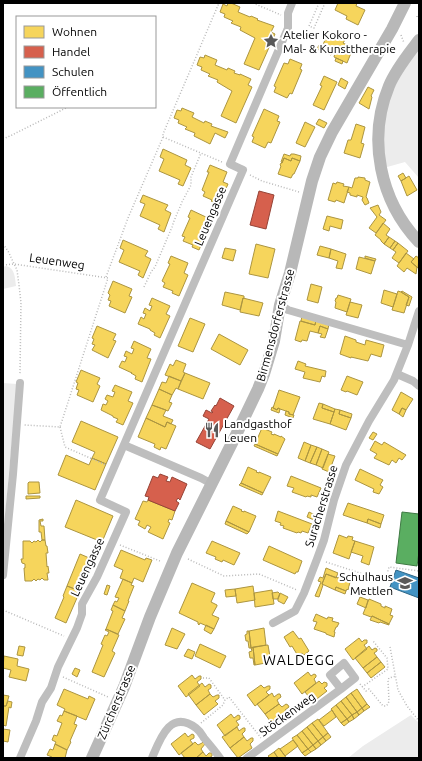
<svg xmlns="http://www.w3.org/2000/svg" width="422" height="761" viewBox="0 0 422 761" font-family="Ubuntu,sans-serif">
<rect width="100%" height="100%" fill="#fff"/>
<!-- green -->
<path fill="#ececec" d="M 419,40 L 419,178 L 405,162 L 380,169 L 380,116 Z
M 6,266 C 15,268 15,278 16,286 L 3,289 L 3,267 Z
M 3,383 L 17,384 L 3,539 Z
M 411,715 L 419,723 L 419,758 L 348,758 L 363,746 Z"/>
<!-- homes -->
<path fill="#f6d55c" stroke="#ac9540" d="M 228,3 L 231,3 L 240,7 L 238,12 L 250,17 L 251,16 L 258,19 L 257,20 L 274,26 L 271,32 L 275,34 L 259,70 L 244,64 L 255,38 L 240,30 L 241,27 L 231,23 L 233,21 L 224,17 L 225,14 L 220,12 L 223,4 L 227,6 Z
M 338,3 L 357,3 L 356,6 L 365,10 L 358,25 L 346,19 L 347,16 L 335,10 Z
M 328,33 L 345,40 L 343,43 L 353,48 L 347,63 L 334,57 L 335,53 L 322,47 Z
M 319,45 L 322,46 L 322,47 L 332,52 L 331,55 L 317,49 Z
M 205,55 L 217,60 L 215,65 L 227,70 L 228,68 L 235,71 L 234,73 L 240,75 L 240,74 L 251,79 L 248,85 L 252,87 L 236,123 L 221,116 L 232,91 L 217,82 L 218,80 L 208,76 L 210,74 L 201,70 L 202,67 L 197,65 L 200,57 L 204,58 Z
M 336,58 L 343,61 L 342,64 L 335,61 Z
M 290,59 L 302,64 L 300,69 L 302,70 L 292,94 L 290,93 L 287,98 L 274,92 L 276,87 L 274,86 L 284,63 L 288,64 Z
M 324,76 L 337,82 L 324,110 L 313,105 L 322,86 L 320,85 Z
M 341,78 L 348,82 L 345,89 L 338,85 Z
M 368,87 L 374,90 L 371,96 L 372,97 L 369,109 L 359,103 Z
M 182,108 L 194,113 L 192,117 L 204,123 L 205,121 L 212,124 L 211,126 L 228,132 L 225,138 L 215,133 L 210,144 L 194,136 L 195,133 L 185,129 L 187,127 L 178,123 L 179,120 L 174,118 L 177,110 L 181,111 Z
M 264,109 L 279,116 L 277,121 L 280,122 L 271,143 L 268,142 L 265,148 L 252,142 L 254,137 L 252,136 Z
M 319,119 L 327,123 L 324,128 L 316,124 Z
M 305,122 L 315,127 L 305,147 L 296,143 Z
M 356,124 L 365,127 L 361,143 L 364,144 L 360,158 L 344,153 L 348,140 L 351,140 Z
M 163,149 L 187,160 L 185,165 L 191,168 L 183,186 L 178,184 L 180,180 L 159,171 L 164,159 L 160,157 Z
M 284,154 L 290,156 L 291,154 L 294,154 L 301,156 L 300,161 L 292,158 L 291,161 L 284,158 L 282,163 L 281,162 Z
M 284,158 L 291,161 L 292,158 L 300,161 L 294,174 L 293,174 L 291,178 L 278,174 L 281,166 L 280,165 L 281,163 L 282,163 Z
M 210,165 L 227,172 L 223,182 L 228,184 L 219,205 L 211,201 L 212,200 L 203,196 L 205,192 L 202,190 L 209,172 L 207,172 Z
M 403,173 L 406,178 L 401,181 L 398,176 Z
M 409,176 L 417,190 L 407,196 L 401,181 Z
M 358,177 L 365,178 L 365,180 L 370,182 L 366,197 L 367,198 L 369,203 L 365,205 L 362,200 L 363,197 L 357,195 L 357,197 L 350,195 L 350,193 L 347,192 L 349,187 L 352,188 L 355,178 L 358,178 Z
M 337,182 L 344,184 L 343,186 L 349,187 L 344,203 L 336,200 L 335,202 L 328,200 L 333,183 L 336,184 Z
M 143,195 L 168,205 L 165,210 L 171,213 L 164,232 L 158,229 L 160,225 L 140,216 L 145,204 L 140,202 Z
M 378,205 L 381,212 L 379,215 L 386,220 L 376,233 L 369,228 L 377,217 L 370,208 Z
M 191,210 L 208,218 L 203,227 L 208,229 L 199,250 L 192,247 L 193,245 L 183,241 L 185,237 L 182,236 L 190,218 L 188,217 Z
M 327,216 L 343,220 L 341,229 L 330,226 L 329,231 L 323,229 Z
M 383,223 L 390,229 L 386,235 L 389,237 L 384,244 L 381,241 L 381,240 L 375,235 Z
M 389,237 L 395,241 L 390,248 L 384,244 Z
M 123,240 L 148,251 L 145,256 L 151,259 L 143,278 L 138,275 L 140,271 L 119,262 L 124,250 L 120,248 Z
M 395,241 L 398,243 L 393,250 L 390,248 Z
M 398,243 L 408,251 L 399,263 L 392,258 L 396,252 L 393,250 Z
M 256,244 L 275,249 L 268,278 L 249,274 Z
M 320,246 L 331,249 L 329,258 L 317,255 Z
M 225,248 L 236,250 L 233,261 L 222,258 Z
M 331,249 L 346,254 L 342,269 L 336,268 L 338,261 L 329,258 Z
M 406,253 L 414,259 L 411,262 L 417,267 L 416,274 L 407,268 L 404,272 L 397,266 Z
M 171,256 L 188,263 L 184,273 L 188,275 L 179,296 L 172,293 L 173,291 L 163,287 L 165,283 L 162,281 L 170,264 L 168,263 Z
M 365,256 L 376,259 L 375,261 L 365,258 Z
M 416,256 L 419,258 L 418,268 L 411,262 Z
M 359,257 L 375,261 L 371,274 L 356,269 Z
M 113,281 L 132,289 L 129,296 L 132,297 L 125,313 L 109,306 L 111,301 L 108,300 L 110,295 L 108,293 Z
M 311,284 L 322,287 L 318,303 L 307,300 Z
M 384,290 L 397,294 L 393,307 L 381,303 Z
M 398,291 L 401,292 L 409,297 L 404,313 L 392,310 Z
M 402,291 L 412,297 L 409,306 L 406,305 L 409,297 L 401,292 Z
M 225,292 L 244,296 L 244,299 L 243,298 L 240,310 L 222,305 Z
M 338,295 L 351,299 L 347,312 L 335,308 L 336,302 L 335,301 L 336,298 L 337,298 Z
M 152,298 L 170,306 L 166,314 L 170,316 L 160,338 L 154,335 L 155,333 L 150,330 L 150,329 L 138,324 L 141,317 L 144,319 L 146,314 L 143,313 L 145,308 L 150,311 L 152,306 L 149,305 Z
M 243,298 L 263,303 L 259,316 L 240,312 Z
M 350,302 L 362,305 L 358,318 L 346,315 Z
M 302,316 L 316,320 L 315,325 L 301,321 Z
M 190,318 L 205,324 L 193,352 L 178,346 Z
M 316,320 L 329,324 L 328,329 L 320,326 L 318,333 L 310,331 L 307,341 L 302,340 L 301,342 L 295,340 L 300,321 L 315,325 Z
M 97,326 L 116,334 L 113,340 L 116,341 L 108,358 L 92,350 L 95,345 L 92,344 L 94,339 L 92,338 Z
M 320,326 L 328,329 L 325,338 L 320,337 L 322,334 L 318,333 Z
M 219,334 L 248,350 L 240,365 L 211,349 Z
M 345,336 L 356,340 L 356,342 L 365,345 L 366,340 L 384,345 L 381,357 L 371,354 L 368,361 L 351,357 L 351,358 L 340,354 Z
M 134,341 L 151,349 L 147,358 L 151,359 L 142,382 L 135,379 L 136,376 L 131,373 L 132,373 L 119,367 L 122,361 L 125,362 L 127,357 L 124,356 L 126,351 L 132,354 L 134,349 L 131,348 Z
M 176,360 L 186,364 L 183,372 L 185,373 L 181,381 L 165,375 L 170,364 L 173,366 Z
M 298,361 L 306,364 L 305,366 L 326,371 L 325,377 L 322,376 L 320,382 L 303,378 L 305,372 L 295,369 Z
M 81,370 L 100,378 L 97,384 L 100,386 L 93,402 L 77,395 L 79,390 L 76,389 L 78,383 L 76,382 Z
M 185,373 L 210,383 L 203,399 L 178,389 Z
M 169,376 L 181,381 L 178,389 L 176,388 L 172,395 L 159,389 L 162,382 L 166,383 Z
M 347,376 L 363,382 L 357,395 L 347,391 L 346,392 L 341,390 Z
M 115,385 L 132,392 L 128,401 L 133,403 L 123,425 L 116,422 L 118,419 L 113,417 L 113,416 L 101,410 L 103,404 L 106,405 L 108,401 L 105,399 L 107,395 L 113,397 L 115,392 L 112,391 Z
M 159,389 L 172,395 L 169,402 L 172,403 L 168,411 L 152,405 Z
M 279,390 L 300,397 L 293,415 L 289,414 L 289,412 L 280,409 L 278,408 L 277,410 L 273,408 Z
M 401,392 L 413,399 L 406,410 L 402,408 L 399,414 L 392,410 Z
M 319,403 L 323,404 L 322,408 L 334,412 L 330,424 L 313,419 Z
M 323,404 L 335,409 L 334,412 L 322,408 Z
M 152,405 L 166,410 L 163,416 L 173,420 L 171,424 L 167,422 L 165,427 L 146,418 Z
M 272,407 L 277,410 L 278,408 L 280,409 L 279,413 L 271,410 Z
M 402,408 L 406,410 L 403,417 L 399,414 Z
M 335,409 L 340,410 L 339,414 L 351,418 L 346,430 L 330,424 Z
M 340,410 L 352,414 L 351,418 L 339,414 Z
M 286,411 L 289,412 L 289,414 L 294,415 L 293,418 L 285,415 Z
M 146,418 L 165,427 L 167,422 L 176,426 L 166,449 L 161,447 L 160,450 L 154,447 L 155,444 L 138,437 Z
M 81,421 L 118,437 L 106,464 L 92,458 L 95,452 L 72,442 Z
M 262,428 L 272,432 L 271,434 L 274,435 L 274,434 L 281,437 L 281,436 L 285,439 L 278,454 L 255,444 Z
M 373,432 L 377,434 L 373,440 L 369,438 Z
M 375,441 L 382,445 L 384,442 L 406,455 L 402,460 L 399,458 L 396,463 L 392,460 L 389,465 L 374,458 L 377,454 L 370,450 Z
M 304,442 L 311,445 L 305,461 L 298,458 Z
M 255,444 L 278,454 L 277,456 L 254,446 Z
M 311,445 L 317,447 L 310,463 L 305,461 Z
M 317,447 L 322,449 L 316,465 L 310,463 Z
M 322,449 L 329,452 L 323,468 L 316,465 Z
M 328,454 L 335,456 L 329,472 L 322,469 Z
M 66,455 L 89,465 L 92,458 L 106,464 L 95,490 L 58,475 Z
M 248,467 L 257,471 L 256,472 L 259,473 L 259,472 L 271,477 L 263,493 L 241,483 Z
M 360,469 L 383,480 L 380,485 L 383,487 L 379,494 L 373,492 L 374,489 L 355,480 Z
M 291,476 L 321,488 L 317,497 L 311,495 L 311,497 L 307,496 L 306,497 L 292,492 L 294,488 L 287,486 Z
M 29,482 L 39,482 L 40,493 L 28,494 L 28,483 Z
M 241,483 L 263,493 L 262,495 L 239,485 Z
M 26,496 L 40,496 L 40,498 L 26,499 Z
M 76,500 L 113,516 L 102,542 L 65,527 Z
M 148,500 L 175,511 L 172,520 L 169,519 L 168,522 L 170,523 L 163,539 L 148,532 L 151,527 L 147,525 L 145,529 L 138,525 L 140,521 L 135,519 L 143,501 L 147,502 Z
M 348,503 L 384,515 L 381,524 L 368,519 L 367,523 L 343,515 Z
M 233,506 L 242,510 L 241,511 L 244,512 L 244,511 L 256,516 L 249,532 L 226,521 Z
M 278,511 L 312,524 L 308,533 L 302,531 L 301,533 L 298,532 L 297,533 L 283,528 L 284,526 L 280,525 L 281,523 L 275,521 Z
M 309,512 L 315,515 L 314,520 L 307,517 Z
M 43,519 L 43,521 L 40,521 L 41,526 L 44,526 L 45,540 L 42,540 L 41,532 L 39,532 L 39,520 Z
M 368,519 L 381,524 L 380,528 L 367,523 Z
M 226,521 L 249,532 L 247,534 L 225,524 Z
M 339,535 L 347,538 L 348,536 L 353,537 L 352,540 L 355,541 L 349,559 L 333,553 Z
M 38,540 L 40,542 L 42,540 L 45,540 L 46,546 L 47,546 L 48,553 L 46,553 L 47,567 L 48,566 L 49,573 L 47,573 L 48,580 L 44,580 L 42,578 L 40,580 L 38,579 L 36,581 L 34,579 L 32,581 L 25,581 L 24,568 L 25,568 L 25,564 L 22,563 L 21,559 L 23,559 L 23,541 L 30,541 L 32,543 L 34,541 L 36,542 Z
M 212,541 L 240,553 L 234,565 L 223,560 L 222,562 L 215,559 L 216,557 L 206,553 Z
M 355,541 L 374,547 L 369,565 L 361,562 L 363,556 L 351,552 Z
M 269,546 L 302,561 L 298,572 L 296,572 L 295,574 L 263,560 Z
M 121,550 L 145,560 L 146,558 L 152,560 L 143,582 L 134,578 L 132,583 L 120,578 L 123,570 L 114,566 Z
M 80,554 L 94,560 L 80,591 L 67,586 Z
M 326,568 L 338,573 L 336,578 L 326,574 L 322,584 L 323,585 L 319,597 L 315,596 L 321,582 L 318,581 L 320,577 L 323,578 Z
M 326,574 L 338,578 L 338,577 L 350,582 L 348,590 L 347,589 L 346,591 L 336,587 L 335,590 L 322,584 Z
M 123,579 L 132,583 L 131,585 L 134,586 L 128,601 L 129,601 L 125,611 L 113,605 L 115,601 L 117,602 L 119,598 L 115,597 Z
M 192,583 L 215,593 L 211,602 L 217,605 L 217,606 L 212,615 L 219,618 L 214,629 L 200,623 L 199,625 L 198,624 L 198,622 L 179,613 Z
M 107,585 L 110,586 L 107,595 L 104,594 Z
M 67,586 L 80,591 L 66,623 L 55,618 L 64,597 L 63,596 Z
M 253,586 L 255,600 L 237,603 L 235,589 Z
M 336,587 L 346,591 L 345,594 L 335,590 Z
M 235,589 L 236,596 L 226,597 L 225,590 Z
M 272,590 L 274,604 L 255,607 L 254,593 Z
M 278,592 L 280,594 L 278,599 L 273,599 L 272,593 Z
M 280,593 L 288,597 L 284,604 L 278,601 L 278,598 Z
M 360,597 L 368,600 L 366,608 L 357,604 Z
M 369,599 L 381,604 L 381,606 L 385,608 L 385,606 L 392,609 L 390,615 L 393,616 L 389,624 L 372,616 L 371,617 L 363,614 Z
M 113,605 L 125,611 L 122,618 L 125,619 L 118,634 L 106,629 L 113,611 L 111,610 Z
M 316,614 L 327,619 L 328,617 L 333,618 L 332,621 L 339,623 L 337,627 L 336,627 L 334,632 L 335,632 L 334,637 L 326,634 L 326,633 L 314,629 L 317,622 L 313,621 Z
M 372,616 L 389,624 L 389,625 L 380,622 L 379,623 L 370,620 Z
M 206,625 L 214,629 L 211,634 L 204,630 Z
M 172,628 L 185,634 L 177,649 L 165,645 Z
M 264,628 L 266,645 L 251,648 L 249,631 Z
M 106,629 L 119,635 L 112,651 L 115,653 L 104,677 L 92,672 L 103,645 L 101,644 L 105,635 L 107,636 L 109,632 L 105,630 Z
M 247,631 L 249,631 L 251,648 L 249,648 L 248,641 L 246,641 L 245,635 L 247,634 Z
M 293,631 L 299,639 L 301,638 L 309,651 L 304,655 L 302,653 L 298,656 L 292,646 L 290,647 L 284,637 Z
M 359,638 L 362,642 L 364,640 L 367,640 L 367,643 L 364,645 L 367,649 L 353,660 L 345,649 Z
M 200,644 L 226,656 L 220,668 L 195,656 Z
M 268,645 L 271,662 L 255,665 L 253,647 Z
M 19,646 L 25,647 L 23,656 L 17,655 Z
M 369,646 L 372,650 L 375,648 L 377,649 L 377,651 L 374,653 L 377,657 L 363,668 L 355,658 Z
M 253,647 L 255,665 L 254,665 L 253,658 L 250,658 L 249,652 L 252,651 L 251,648 Z
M 188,649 L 195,652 L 192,659 L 184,656 Z
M 4,656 L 18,659 L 17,666 L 29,669 L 26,681 L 9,677 L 11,670 L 3,668 Z
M 377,657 L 381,662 L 367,673 L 363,668 Z
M 381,662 L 385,667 L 371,678 L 367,673 Z
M 75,668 L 80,670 L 77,677 L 72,674 Z
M 308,672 L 311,676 L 314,674 L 316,675 L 316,677 L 314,679 L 316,683 L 302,694 L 294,683 Z
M 192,675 L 195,679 L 199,676 L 201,676 L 201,679 L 197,682 L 200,686 L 186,697 L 178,686 Z
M 319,681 L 322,684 L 324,682 L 327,683 L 327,686 L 324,688 L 327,691 L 313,702 L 305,692 Z
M 202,683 L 205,687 L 209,684 L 211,685 L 211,688 L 208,690 L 210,694 L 196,705 L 188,694 Z
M 261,685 L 264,688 L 268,686 L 270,686 L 270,689 L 266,692 L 269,695 L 255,706 L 247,695 Z
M 64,689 L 88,699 L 89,696 L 95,699 L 86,720 L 64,711 L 65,709 L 57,705 Z
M 357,689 L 367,704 L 362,708 L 351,693 Z
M 272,693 L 274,697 L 278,694 L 280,694 L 281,697 L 277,700 L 279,704 L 265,714 L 257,704 Z
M 351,693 L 362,708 L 357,712 L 346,697 Z
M 210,694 L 213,697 L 217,695 L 219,695 L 219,698 L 215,701 L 218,704 L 204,715 L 196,705 Z
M 3,695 L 9,696 L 6,706 L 3,706 Z
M 346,697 L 357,712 L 352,715 L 341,701 Z
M 8,701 L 12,702 L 11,708 L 9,707 L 6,726 L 3,725 L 3,706 L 6,706 Z
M 341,701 L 352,715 L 347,719 L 336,705 Z
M 279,704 L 282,707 L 286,704 L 288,705 L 289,707 L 285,710 L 287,714 L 273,725 L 265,714 Z
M 367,704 L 370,707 L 364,711 L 362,708 Z
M 336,705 L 347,719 L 341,723 L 331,709 Z
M 362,708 L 364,711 L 359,715 L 357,712 Z
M 332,710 L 336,717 L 324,726 L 319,720 Z
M 64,711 L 77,716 L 74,724 L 77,725 L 70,741 L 71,742 L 67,750 L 55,744 L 56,742 L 52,740 L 54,735 L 57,736 L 62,723 L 57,721 L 60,715 L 62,716 Z
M 357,712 L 359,715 L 354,719 L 352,715 Z
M 231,714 L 234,718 L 238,715 L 240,716 L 240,719 L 236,721 L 239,725 L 225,736 L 217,725 Z
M 352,715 L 354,719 L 349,722 L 347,719 Z
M 318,719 L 328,733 L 323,737 L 312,723 Z
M 347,719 L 349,722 L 344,726 L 341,723 Z
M 312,723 L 323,737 L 318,741 L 307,727 Z
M 237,727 L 239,731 L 243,728 L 245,728 L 245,731 L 242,734 L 244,737 L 230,748 L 222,737 Z
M 307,727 L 318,741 L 313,745 L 302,731 Z
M 3,729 L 10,730 L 8,742 L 3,741 Z
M 302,731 L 313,745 L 308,749 L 297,735 Z
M 185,733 L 188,737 L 192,734 L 194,735 L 194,738 L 190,740 L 193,744 L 179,755 L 171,744 Z
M 328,733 L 331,737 L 326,741 L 323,737 Z
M 297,735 L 308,749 L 302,753 L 292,738 Z
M 244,737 L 247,741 L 251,738 L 253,738 L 253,741 L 250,744 L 252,748 L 238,758 L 230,748 Z
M 323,737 L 326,741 L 321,745 L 318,741 Z
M 293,740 L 298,746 L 285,756 L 280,749 Z
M 318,741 L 321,745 L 316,749 L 313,745 Z
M 195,742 L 198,745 L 202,743 L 203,742 L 205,744 L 201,749 L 203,752 L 196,758 L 185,758 L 181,753 Z
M 55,744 L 67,750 L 65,758 L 51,758 L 52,757 L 47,755 L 50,749 L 53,750 Z
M 313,745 L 316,749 L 311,752 L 308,749 Z
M 279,748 L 285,756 L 286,758 L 278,758 L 274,752 Z
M 308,749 L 311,752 L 305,756 L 302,753 Z
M 203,752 L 206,756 L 209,753 L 212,753 L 212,756 L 209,758 L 196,758 Z
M 274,752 L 278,758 L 270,758 L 268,756 Z"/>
<!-- shops -->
<path fill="#d6604d" stroke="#964336" d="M 259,191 L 274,195 L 266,229 L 250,225 Z
M 220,398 L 234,406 L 210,449 L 196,442 L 209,419 L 203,416 L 206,410 L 212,413 L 213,412 L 211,411 L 215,405 L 216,406 Z
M 160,474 L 168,477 L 166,481 L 170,482 L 172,477 L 187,484 L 180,500 L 178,498 L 176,501 L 179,503 L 175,511 L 148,500 L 149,497 L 145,496 L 153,476 L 158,478 Z"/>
<!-- schools -->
<path fill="#4393c3" stroke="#2f6788" d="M 396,570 L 419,578 L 419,598 L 390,587 Z"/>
<!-- public -->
<path fill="#5aae61" stroke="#3f7a44" d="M 402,512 L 419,514 L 419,552 L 417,566 L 396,563 Z"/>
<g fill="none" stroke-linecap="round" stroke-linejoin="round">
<!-- path -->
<path stroke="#b9b9b9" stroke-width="1.5" stroke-dasharray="1 2" stroke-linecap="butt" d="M 253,3 L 281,15
M 319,3 L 309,26 L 314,28 L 325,3
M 417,17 L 417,16
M 401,35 L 404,43
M 163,137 L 222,162
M 3,139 L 12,135 L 68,107
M 250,175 L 262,181 L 299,192
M 3,244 L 8,251 L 17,270 L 19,285 L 21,303 L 20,374
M 3,265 L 14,264 L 108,278 L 60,427 L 24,425
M 106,277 L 128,218 L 163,137 L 163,134 L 219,3
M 144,287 L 151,272 L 155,267 L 172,227 L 174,221 L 182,202 L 191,185 L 191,177 L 201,153
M 60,427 L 65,447 L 106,465
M 120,545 L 160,561
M 188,559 L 224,576 L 259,574 L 297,590
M 326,562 L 385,581 L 389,567 L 419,571
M 3,610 L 64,636
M 390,647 L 398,690 L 407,706 L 419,721
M 63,677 L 108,697
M 203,678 L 209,678 L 225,700
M 360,684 L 366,691 L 369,689 L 383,706 L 386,706 L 388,704 L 389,701 L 388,680 L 389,678 L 396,676
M 362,687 L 388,669 L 387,658 L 373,641
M 201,723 L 223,705 L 225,700 L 229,697 L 261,738"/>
<!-- street -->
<path stroke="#bebebe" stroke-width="8" d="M 280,305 L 288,310 L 408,345
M 397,374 L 413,381 L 419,386
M 124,445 L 201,478 L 212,484
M 3,575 L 13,474 L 20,383
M 273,623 L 295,611 L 304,593 L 317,559 L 324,540 L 334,500 L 346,465 L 369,421 L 394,380 L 408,345 L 419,311
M 20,758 L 36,721 L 42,702 L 51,688 L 58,667 L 77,628 L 82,614 L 82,604 L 97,577 L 126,512 L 100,500 L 243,170 L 230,164 L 288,28 L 288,13 L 292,3
M 152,758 C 160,739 170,709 196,728 C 200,731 202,735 204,738 C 210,745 215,751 220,758
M 247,758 L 341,689 L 355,678 L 344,663 L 330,675 L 341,689"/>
<!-- secondary -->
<path stroke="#b8b8b8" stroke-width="12" d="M 419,40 C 408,55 396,69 389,86 C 367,139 380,201 419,242
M 92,758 L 124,687 L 150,617 L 177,553 L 236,435 L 258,389 L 264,374 L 274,341 L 280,305 L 290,273 L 312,181 L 320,157 L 332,132 L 392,29 L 405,3"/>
</g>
<!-- icons -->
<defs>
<g id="sight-bare" transform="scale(1.2)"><path d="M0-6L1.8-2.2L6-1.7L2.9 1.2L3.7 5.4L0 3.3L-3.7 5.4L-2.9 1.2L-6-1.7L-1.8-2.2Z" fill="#595959" stroke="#fff" stroke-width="2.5" paint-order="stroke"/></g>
<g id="restaurant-bare" transform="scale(1.2)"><path d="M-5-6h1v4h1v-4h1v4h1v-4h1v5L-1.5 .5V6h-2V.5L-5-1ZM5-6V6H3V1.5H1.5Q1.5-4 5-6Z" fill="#595959" stroke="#fff" stroke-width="2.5" paint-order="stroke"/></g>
<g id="school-bare" transform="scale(1.2)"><path d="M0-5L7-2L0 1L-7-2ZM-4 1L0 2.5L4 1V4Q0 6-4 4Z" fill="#595959" stroke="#fff" stroke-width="2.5" paint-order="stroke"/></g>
</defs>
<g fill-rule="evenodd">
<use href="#sight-bare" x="271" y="41"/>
<use href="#restaurant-bare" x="212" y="430"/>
<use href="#school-bare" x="405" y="583"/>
</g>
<g text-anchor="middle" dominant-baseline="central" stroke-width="4" stroke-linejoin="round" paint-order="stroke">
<!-- poi labels -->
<g font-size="12" fill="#000" stroke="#fff" text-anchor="start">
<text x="283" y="34">Atelier Kokoro -<tspan x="283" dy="14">Mal- &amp; Kunsttherapie</tspan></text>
<text x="224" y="423">Landgasthof<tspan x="224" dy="14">Leuen</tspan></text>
<text x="393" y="576" text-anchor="end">Schulhaus<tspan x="393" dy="14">Mettlen</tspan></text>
</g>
<!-- street labels -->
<g font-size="12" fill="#000" stroke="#fff">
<text transform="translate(210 216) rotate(-67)">Leuengasse</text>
<text transform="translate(57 261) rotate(8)">Leuenweg</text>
<text transform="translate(275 325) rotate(-75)">Birmensdorferstrasse</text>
<text transform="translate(321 506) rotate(-73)">Suracherstrasse</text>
<text transform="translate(87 567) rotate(-65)">Leuengasse</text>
<text transform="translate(116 702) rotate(-67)">Zürcherstrasse</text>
<text transform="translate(287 714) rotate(-36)">Stöckenweg</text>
</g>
<!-- quarter labels -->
<g font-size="14" letter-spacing="1" fill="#000" stroke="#fff">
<text x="299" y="660">WALDEGG</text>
</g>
</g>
<!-- border -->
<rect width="422" height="761" fill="none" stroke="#000000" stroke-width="8"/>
<!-- legend -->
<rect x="16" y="16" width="140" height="92" fill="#ffffff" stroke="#999999"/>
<rect x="24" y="26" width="20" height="12" fill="#f6d55c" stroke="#999999"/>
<text x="52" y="36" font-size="12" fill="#000000">Wohnen</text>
<rect x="24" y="46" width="20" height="12" fill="#d6604d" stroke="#999999"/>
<text x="52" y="56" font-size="12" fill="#000000">Handel</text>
<rect x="24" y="66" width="20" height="12" fill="#4393c3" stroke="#999999"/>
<text x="52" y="76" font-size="12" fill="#000000">Schulen</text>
<rect x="24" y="86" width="20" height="12" fill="#5aae61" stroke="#999999"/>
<text x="52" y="96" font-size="12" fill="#000000">Öffentlich</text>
</svg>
